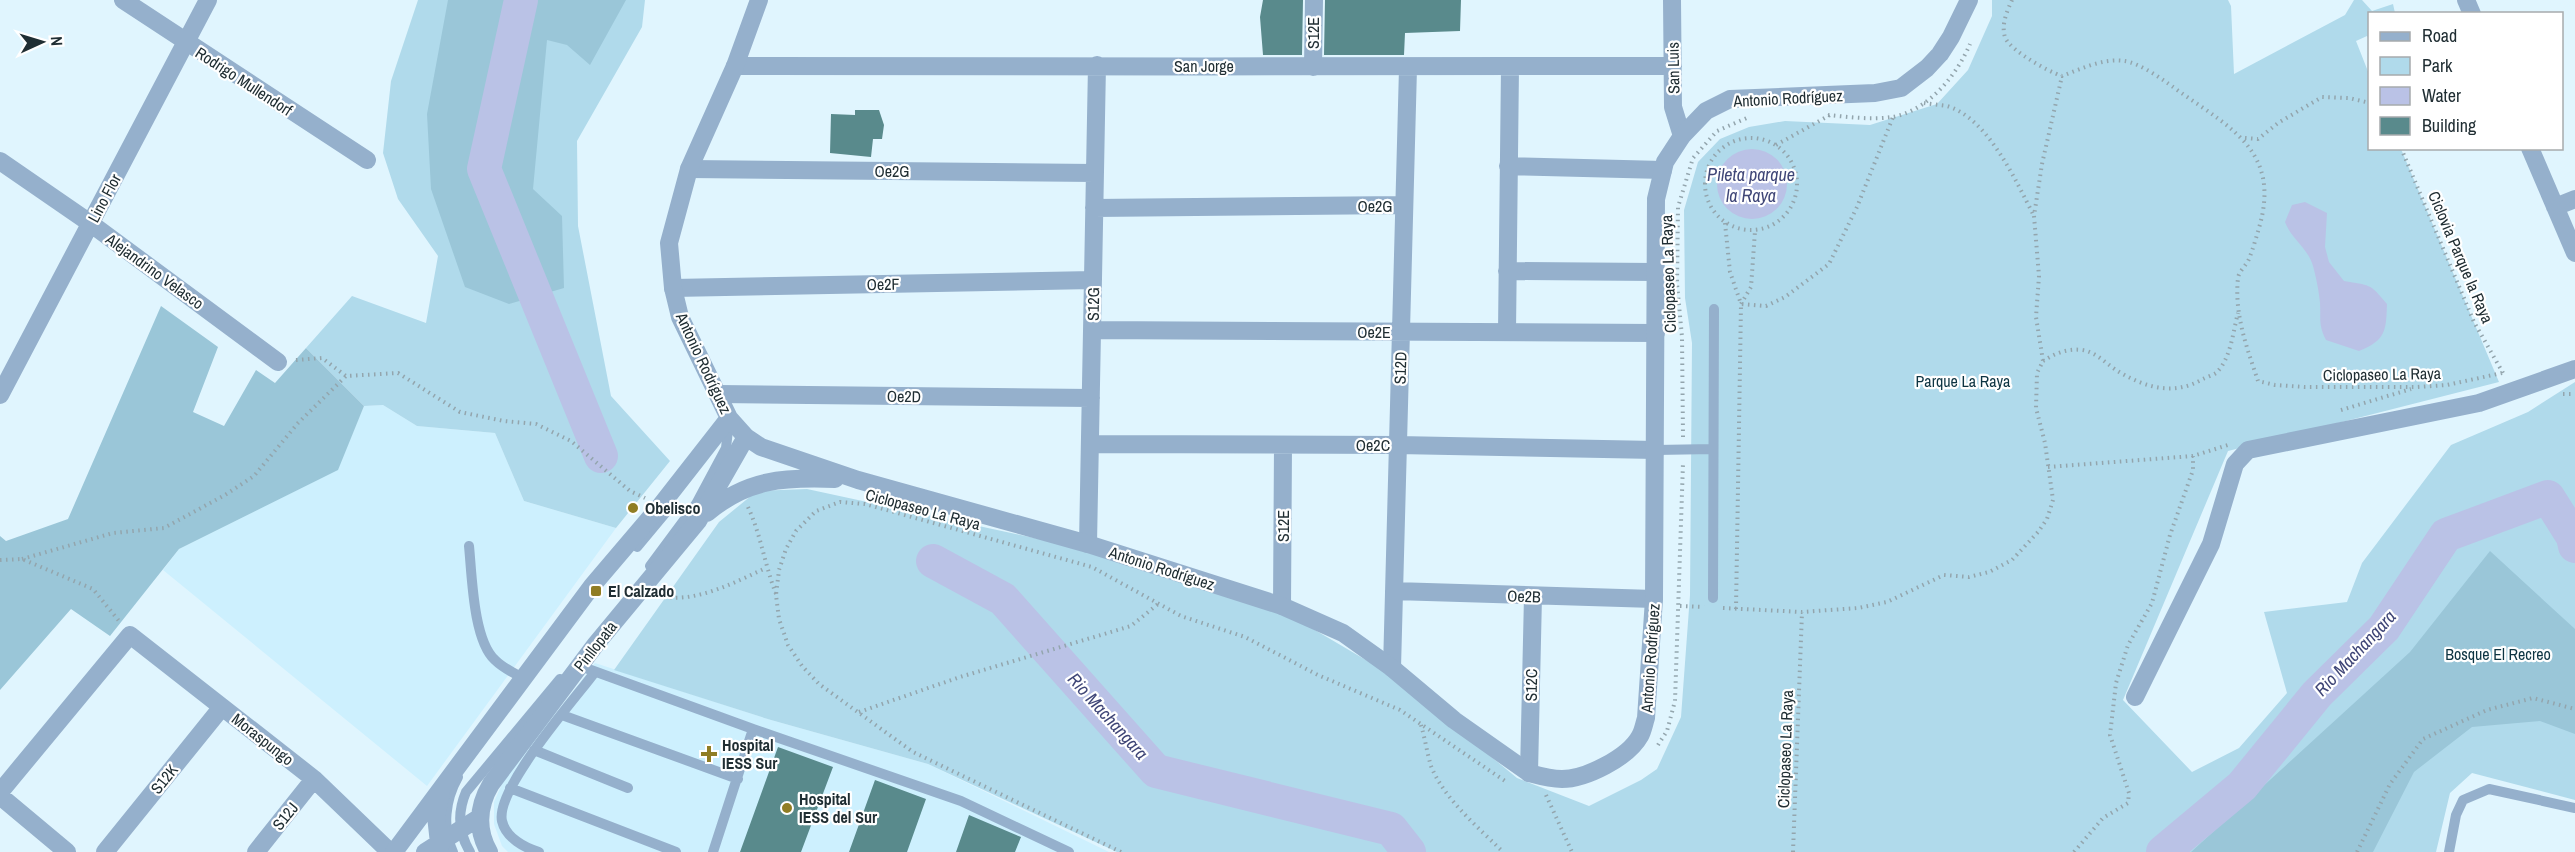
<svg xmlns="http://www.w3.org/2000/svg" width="2575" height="852" viewBox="0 0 2575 852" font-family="'Archivo Narrow',sans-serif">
<rect width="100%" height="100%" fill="#e0f5fe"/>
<!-- built -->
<path fill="#cdf0fe" d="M 383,405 L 417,426 L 495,433 L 524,501 L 616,528 L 427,786 L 163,570 L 179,549 L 337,470 L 364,406 Z
M 595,663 L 771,720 L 928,764 L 1109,852 L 508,852 L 502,846 L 494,824 L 494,802 L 505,777 Z"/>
<!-- green -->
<path fill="#b0daeb" d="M 418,0 L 645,0 L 642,27 L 577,141 L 578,226 L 611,396 L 670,461 L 616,528 L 524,501 L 495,433 L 417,426 L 383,405 L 364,406 L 306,348 L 352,296 L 426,323 L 438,256 L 398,199 L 383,153 L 391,81 Z
M 1992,0 L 2228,0 L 2231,6 L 2234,74 L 2345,15 L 2354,0 L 2362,0 L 2372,11 L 2393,4 L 2395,13 L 2370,14 L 2369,39 L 2367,36 L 2356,41 L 2369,74 L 2370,148 L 2401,149 L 2499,382 L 2228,451 L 2123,700 L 2192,772 L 2239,748 L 2287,693 L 2264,612 L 2347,602 L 2362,563 L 2451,445 L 2528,412 L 2575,382 L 2575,800 L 2472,773 L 2450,793 L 2436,852 L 1117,852 L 928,764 L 771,720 L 614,670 L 719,522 L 757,491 L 807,489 L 1085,549 L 1281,610 L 1393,676 L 1517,778 L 1589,806 L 1641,780 L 1657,769 L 1681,717 L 1690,595 L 1692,343 L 1685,298 L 1684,210 L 1698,162 L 1720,139 L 1749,127 L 1785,121 L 1870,125 L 1937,104 L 1968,70 L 1992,16 Z"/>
<!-- forest -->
<path fill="#9ac6d8" d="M 448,0 L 626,0 L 590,65 L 567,45 L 547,40 L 533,189 L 562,216 L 564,288 L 509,304 L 465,287 L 431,189 L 427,114 Z
M 161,306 L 218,347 L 193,412 L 224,426 L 256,370 L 275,383 L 306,348 L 364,406 L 338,470 L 179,549 L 110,636 L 71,609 L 0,690 L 0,536 L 6,541 L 68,519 Z
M 2490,551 L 2575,629 L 2575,734 L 2540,721 L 2472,727 L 2414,772 L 2373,852 L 2191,852 L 2410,652 Z"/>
<!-- water -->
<path fill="#bac2e6" d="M1717 184a35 35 0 1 1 70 0a35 35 0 1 1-70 0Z
M 2305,202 L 2327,213 L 2325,247 L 2329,262 L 2344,281 C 2370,286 2369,282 2387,304 C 2386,331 2386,340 2359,351 L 2326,340 C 2318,324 2321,319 2320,303 C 2319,291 2316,277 2313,266 C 2308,248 2291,239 2285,222 L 2292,205 Z"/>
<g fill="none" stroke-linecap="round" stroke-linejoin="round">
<!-- river -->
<path stroke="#bac2e6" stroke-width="34" d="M 521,0 L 484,169 L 601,456
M 933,561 L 1003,599 L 1156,771 L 1391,829 L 1409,852
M 2163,852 L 2242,786 L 2317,694 L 2384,628 L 2446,535 L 2548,497 L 2573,537 L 2575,546"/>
</g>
<!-- building -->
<path fill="#598a8c" d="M 1263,0 L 1303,0 L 1302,55 L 1263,55 L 1260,17 Z
M 1325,0 L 1461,0 L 1460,31 L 1405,33 L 1404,55 L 1324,55 Z
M 855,110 L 879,110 L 884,125 L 882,139 L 873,139 L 871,157 L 830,153 L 831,114 L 855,115 Z
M 778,747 L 833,767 L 801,852 L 740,852 Z
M 875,780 L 926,799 L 907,852 L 849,852 Z
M 969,815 L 1021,837 L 1015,852 L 956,852 Z"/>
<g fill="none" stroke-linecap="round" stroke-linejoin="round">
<!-- path -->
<path stroke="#93a5ad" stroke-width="4" stroke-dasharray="1.5 4.5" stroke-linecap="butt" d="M 2012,0 C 2007,11 2001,25 2005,37 C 2009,50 2049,72 2062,76 C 2081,69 2103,58 2124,61 C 2141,63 2166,82 2180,92 C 2233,129 2281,153 2259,228 C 2256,238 2253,249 2249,259 C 2246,266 2239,271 2238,278 C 2234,314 2247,348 2258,381 L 2275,385 L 2305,387 L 2417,387 L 2447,385 L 2502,373
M 1924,103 C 1931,104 1939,105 1947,106 C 1988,118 2016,181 2034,216
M 1828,115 C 1848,117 1872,120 1892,117 C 1928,111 1957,75 1970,44
M1705 184a46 46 0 1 1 92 0a46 46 0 1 1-92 0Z
M 2245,138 L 2258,139 L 2278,123 L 2322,97 L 2349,98 L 2370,103
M 1776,145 L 1830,115
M 2401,148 L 2474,322 L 2503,373
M 1725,223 L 1730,272 L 1741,304
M 1741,304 L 1751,287 L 1755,231
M 296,360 L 322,358 L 346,376
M 2043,361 C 2054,354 2067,348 2082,350 C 2097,352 2108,366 2121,373 C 2149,389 2175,395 2203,379 C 2207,377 2213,375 2216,373 C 2231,359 2233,331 2238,313
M 2563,394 L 2575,394
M 2341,410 L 2411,389
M 1683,437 L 1682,337 L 1677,284 L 1678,207 L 1693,158 L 1717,131 L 1749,117
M 2048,467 L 2193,456 L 2228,445
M 748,507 C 761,535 765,566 776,594
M 22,559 L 113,533 L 164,528 L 225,495 L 254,476 L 298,423 L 346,376 L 398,373 L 460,412 L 504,421 L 536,424 L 571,441 L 630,491 L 645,498
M 0,560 L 22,559 L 93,589 L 119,621
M 658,596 C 695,604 733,583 766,568
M 1680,606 L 1704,607
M 1723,608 L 1802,612 L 1858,608 L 1887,602 L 1944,575 L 1969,577 L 1989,572 L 2012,560 L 2038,532 L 2047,519 L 2053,500 L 2045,443 L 2036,408 L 2037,373 L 2043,361 L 2036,317 L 2039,276 L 2034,216 L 2042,164 L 2062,76
M 1736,609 L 1741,304 L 1766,306 L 1785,297 L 1829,264 L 1857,207 L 1893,117
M 859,712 L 960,677 L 1131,626 L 1158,604
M 1421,725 C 1425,738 1427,753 1431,766 C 1444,799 1478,827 1503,852
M 1658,745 L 1667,731 L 1675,701 L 1683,463
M 1546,795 L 1572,852
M 1121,852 L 913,752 L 819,684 L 802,666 L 788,645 L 779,619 L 776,595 L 779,570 L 786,549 L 796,531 L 816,511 L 840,502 L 865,504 L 1092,567 L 1181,616 L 1245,637 L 1318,675 L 1400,710 L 1508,783
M 1793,852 L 1802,612
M 2074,852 L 2103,818 L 2128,803 L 2129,793 L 2110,735 L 2116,683 L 2128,645 L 2152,603 L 2170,535 L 2193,470 L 2193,456
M 2357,852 L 2390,784 L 2423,739 L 2487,710 L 2533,698 L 2575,709"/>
<!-- service -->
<path stroke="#95b0cc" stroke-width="10" d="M 1656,450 L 1713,449
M 469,546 C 472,575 473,640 495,660 C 503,668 513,673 523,678
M 637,547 L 667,511
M 650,566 L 696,504 L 726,448 L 729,421
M 1713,598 L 1714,309
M 580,666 L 753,729 L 713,852
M 562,715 L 738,779
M 753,729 L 961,801 L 1069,852
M 534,750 L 628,788
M 510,788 L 676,852
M 453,852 C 442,828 445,800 458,777
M 470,852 C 458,832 457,813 466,792 L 560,679
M 539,852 C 525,848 506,838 502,821 C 495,789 575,699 595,672
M 2449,852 L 2456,815 L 2463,800 L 2489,789 L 2575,808"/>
<!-- minor -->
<path stroke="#95b0cc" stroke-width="18" d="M 123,0 L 367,160
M 1672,0 L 1673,107 L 1682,136
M 2466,0 L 2472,14
M 735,66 C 1048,65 1360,68 1673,66
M 1313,67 L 1314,0
M 2530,148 L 2575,253
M 0,161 L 90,223 L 278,362
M 1508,166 L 1663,170
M 689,169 L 1095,173
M 2555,207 L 2575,199
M 1094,208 L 1403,205
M 1507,271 L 1656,272
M 673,288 L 1093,280
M 1092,330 L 1656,333
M 1507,332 L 1510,67
M 718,394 L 1091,398
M 0,395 L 208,0
M 1090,444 L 1398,445 L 1656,450
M 1088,544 L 1097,65
M 1394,591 L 1654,599
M 1282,606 L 1283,445
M 1392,668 L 1408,68
M 2135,697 L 2211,544 L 2235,464 L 2248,450 L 2479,403 L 2575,369
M 1529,773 L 1533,596
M 0,792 L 130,635 L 314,779 L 390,852
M 0,796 L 67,852
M 105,852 L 222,707
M 256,852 L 314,779"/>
<!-- tertiary -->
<path stroke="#95b0cc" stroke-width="18" d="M 759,0 L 735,66 L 689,169 L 669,243 L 673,288 L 680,317 L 729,418 L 746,437 L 761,447 L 858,480 L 1088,544 L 1282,606 L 1343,633 L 1392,668 L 1454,720 L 1529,773 C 1540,776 1550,779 1562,779 C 1585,779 1628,758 1640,736 C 1643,731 1644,724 1646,718 L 1654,599 L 1656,199 L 1665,162 L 1682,136 L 1706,111 L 1730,99 L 1875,93 L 1901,88 L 1927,68 L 1940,54 L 1951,37 L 1969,0
M 707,513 C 747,479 784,477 835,479
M 394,852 L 592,586 L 661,505 L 729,418
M 425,852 L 480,817
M 440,852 L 436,816 L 441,793
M 489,852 C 476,829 478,806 491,784 L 596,644 L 698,521 L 746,437"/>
</g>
<!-- markers -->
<g fill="#907d24" stroke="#fff" stroke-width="2">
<circle cx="633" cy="508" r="6"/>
<rect x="590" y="585" width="12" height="12" rx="3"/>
<path d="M706 745h6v6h6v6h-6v6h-6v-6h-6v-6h6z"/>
<circle cx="787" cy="808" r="6"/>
</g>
<g text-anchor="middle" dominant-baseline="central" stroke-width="4.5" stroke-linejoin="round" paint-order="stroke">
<!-- street labels -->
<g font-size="16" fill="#202e33" stroke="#fff">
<text transform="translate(1313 33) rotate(-90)">S12E</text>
<text x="1204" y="66">San Jorge</text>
<text transform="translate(1673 68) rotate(-91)">San Luis</text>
<text transform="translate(244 81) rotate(33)">Rodrigo Mullendorf</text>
<text transform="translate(1788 98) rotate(-3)">Antonio Rodríguez</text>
<text x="892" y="171">Oe2G</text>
<text transform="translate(104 198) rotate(-62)">Lino Flor</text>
<text x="1375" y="206">Oe2G</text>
<text transform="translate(2461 257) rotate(67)">Ciclovia Parque la Raya</text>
<text transform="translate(155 271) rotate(36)">Alejandrino Velasco</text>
<text transform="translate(1668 274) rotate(-92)">Ciclopaseo La Raya</text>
<text transform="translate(883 284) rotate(-1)">Oe2F</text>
<text transform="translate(1093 304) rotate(-89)">S12G</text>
<text x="1374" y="332">Oe2E</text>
<text transform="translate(704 363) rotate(65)">Antonio Rodríguez</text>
<text transform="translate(1400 368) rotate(-88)">S12D</text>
<text transform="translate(2382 374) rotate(-1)">Ciclopaseo La Raya</text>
<text transform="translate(904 396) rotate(1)">Oe2D</text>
<text x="1373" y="445">Oe2C</text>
<text transform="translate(923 509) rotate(15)">Ciclopaseo La Raya</text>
<text transform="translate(1283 526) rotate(-90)">S12E</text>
<text transform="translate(1162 568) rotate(18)">Antonio Rodríguez</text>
<text transform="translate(1524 596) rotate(2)">Oe2B</text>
<text transform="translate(595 646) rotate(-52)">Pinllopata</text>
<text transform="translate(1650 658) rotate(-86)">Antonio Rodríguez</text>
<text transform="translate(1531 685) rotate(-89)">S12C</text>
<text transform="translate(263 739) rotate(38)">Moraspungo</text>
<text transform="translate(1785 749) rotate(-88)">Ciclopaseo La Raya</text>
<text transform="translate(164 779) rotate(-51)">S12K</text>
<text transform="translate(285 816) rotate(-51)">S12J</text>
</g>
<!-- park labels -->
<g font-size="16" fill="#0d3442" stroke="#fff">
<text x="1963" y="381">Parque La Raya</text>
<text x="2498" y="654">Bosque El Recreo</text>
</g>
<!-- poi labels -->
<g font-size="16" font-weight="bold" fill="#202e33" stroke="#fff" text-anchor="start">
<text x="645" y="508">Obelisco</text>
<text x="608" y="591">El Calzado</text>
<text x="722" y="745">Hospital<tspan x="722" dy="18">IESS Sur</tspan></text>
<text x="799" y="799">Hospital<tspan x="799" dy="18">IESS del Sur</tspan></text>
</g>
<!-- water labels -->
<g font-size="18" font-style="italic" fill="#3f4677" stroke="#fff">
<text x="1751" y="174">Pileta parque<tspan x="1751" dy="21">la Raya</tspan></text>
<text transform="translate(2355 653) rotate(-47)">Rio Machangara</text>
<text transform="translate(1108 716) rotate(48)">Rio Machangara</text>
</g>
</g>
<!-- legend -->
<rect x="2368" y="12" width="195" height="138" fill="#ffffff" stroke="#a6abad" stroke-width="1.5"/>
<rect x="2380" y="32" width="30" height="9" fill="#95b0cc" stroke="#a6abad" stroke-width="1.5"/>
<text x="2422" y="42" font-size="18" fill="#202e33">Road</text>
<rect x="2380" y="57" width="30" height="18" fill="#b0daeb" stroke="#a6abad" stroke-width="1.5"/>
<text x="2422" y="72" font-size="18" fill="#202e33">Park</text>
<rect x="2380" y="87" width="30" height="18" fill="#bac2e6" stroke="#a6abad" stroke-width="1.5"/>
<text x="2422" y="102" font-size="18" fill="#202e33">Water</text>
<rect x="2380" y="117" width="30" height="18" fill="#598a8c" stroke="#a6abad" stroke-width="1.5"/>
<text x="2422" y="132" font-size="18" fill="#202e33">Building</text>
<!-- north arrow -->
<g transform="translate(42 42) rotate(86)" stroke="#ffffff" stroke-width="4.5" paint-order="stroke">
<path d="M0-4.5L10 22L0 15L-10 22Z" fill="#202e33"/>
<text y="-9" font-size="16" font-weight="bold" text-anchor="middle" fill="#202e33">N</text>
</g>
</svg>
